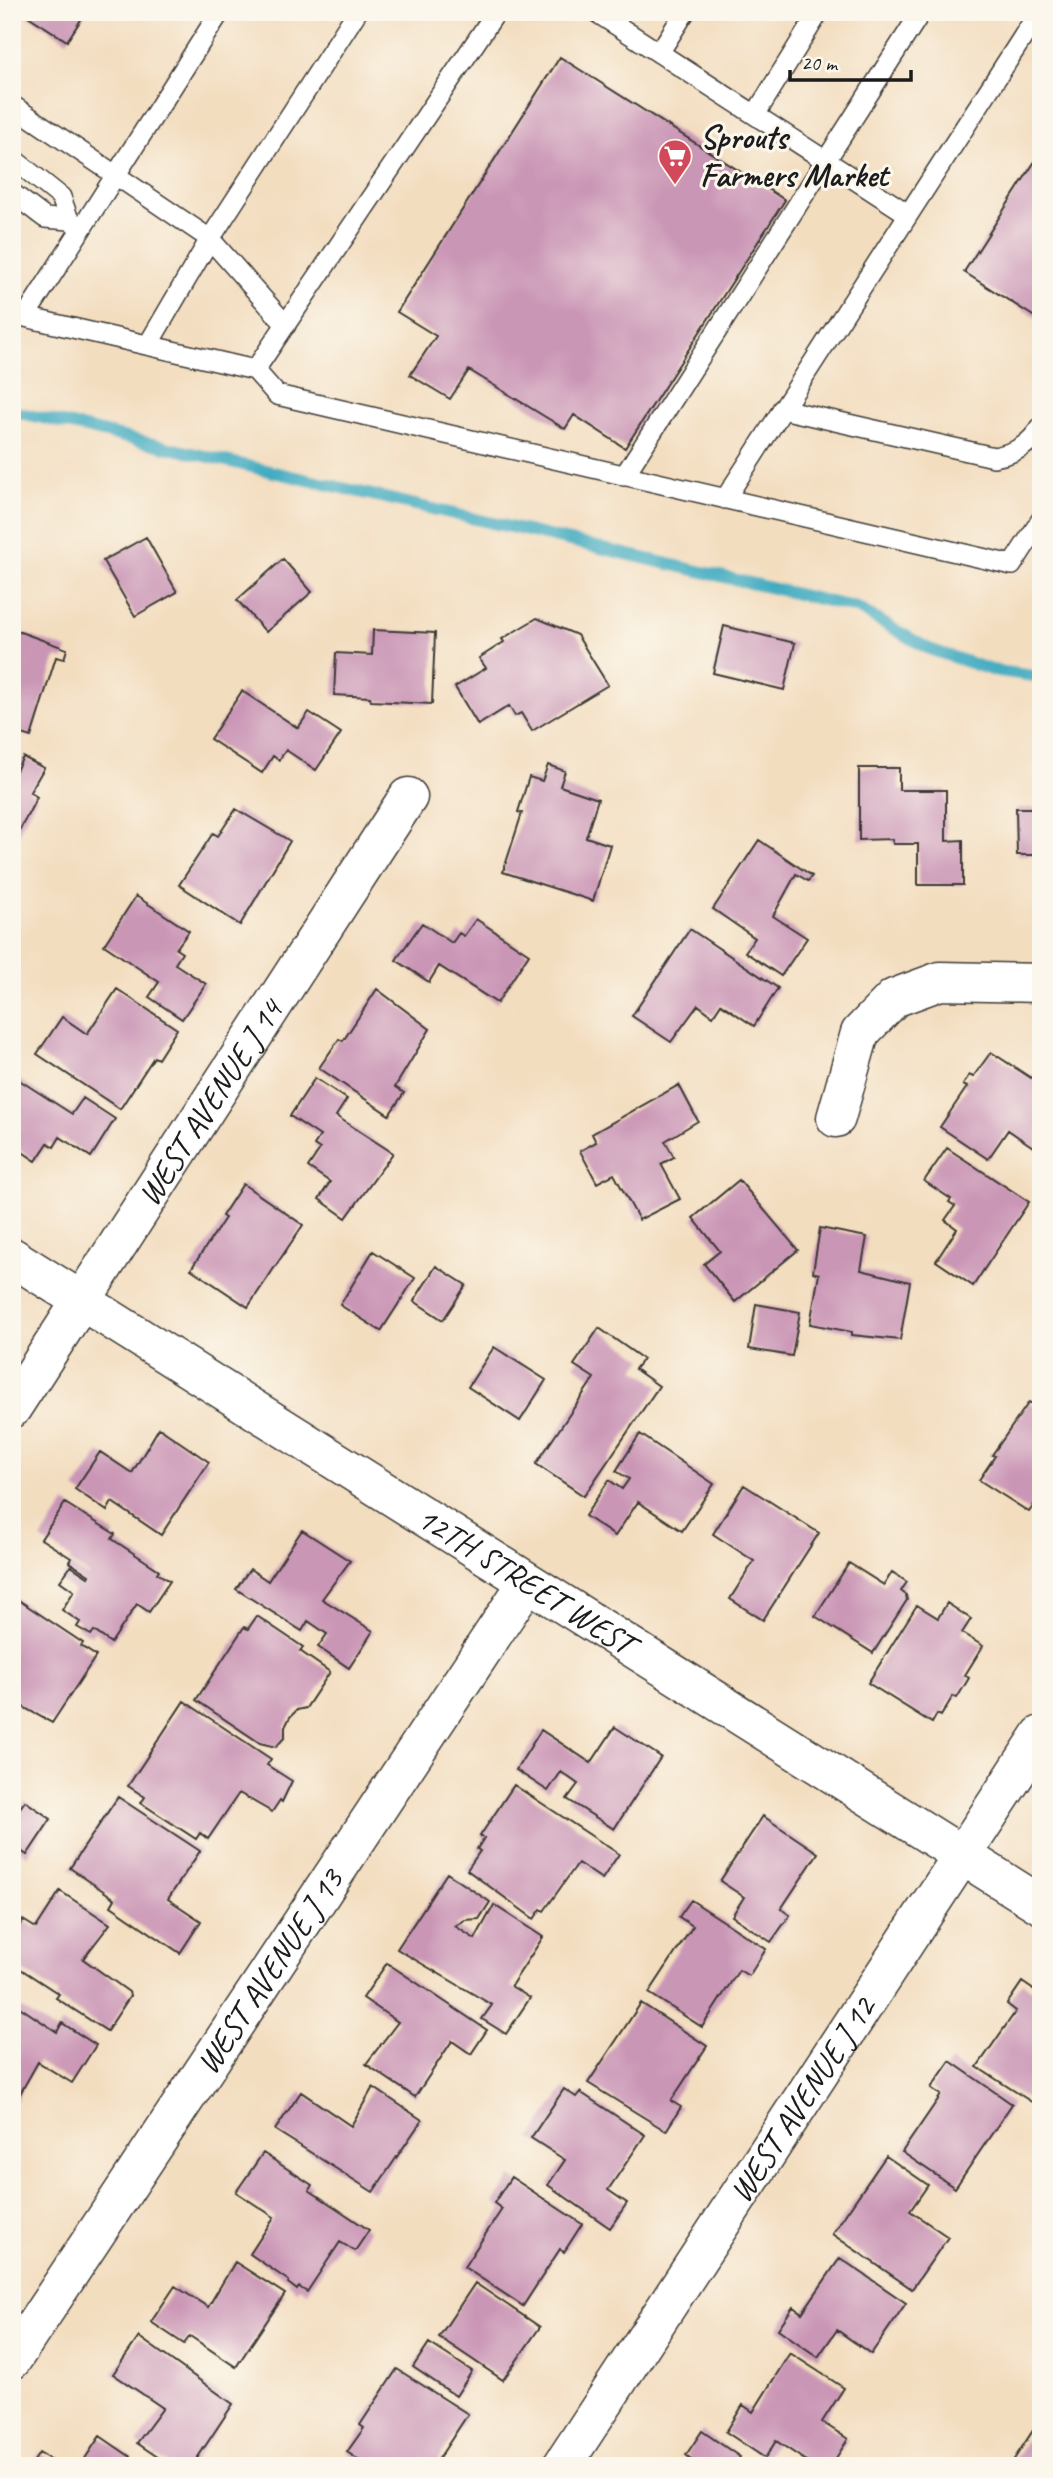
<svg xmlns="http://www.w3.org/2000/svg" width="1053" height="2478" viewBox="0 0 1053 2478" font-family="Caveat,sans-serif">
<rect width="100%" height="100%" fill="#fbf7ec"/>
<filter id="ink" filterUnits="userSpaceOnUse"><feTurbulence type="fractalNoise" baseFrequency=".0143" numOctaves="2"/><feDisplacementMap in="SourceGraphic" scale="14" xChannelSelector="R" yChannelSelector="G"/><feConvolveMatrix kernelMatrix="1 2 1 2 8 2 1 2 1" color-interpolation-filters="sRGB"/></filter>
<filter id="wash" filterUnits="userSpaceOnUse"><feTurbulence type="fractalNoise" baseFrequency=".00686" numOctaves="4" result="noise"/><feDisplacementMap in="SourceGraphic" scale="28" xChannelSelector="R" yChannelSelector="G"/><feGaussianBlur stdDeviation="1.57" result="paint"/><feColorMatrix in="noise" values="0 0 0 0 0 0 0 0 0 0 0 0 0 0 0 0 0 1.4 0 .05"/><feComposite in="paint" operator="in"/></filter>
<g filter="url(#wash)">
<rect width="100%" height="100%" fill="#f3ddbf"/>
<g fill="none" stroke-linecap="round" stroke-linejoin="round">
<!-- stream -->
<path stroke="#40aac0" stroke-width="12" d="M 12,411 L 857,608 L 929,649 L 991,670 L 1041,677"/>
</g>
<g id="blocks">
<!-- building -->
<path fill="#ca96b6" d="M 22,12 L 86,12 L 67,41 Z
M 560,57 L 785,200 L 625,448 L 574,415 L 565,429 L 469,370 L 450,399 L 410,375 L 436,336 L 397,312 Z
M 1041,152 L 1041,321 L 964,272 Z
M 146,537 L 177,592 L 135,616 L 103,561 Z
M 283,559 L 312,592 L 266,632 L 237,600 Z
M 537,618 L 577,635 L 608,685 L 532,731 L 521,713 L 515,716 L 509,706 L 478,725 L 455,687 L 486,668 L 479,658 L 504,642 L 502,639 Z
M 724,626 L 795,643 L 784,690 L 713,673 Z
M 12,629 L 67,649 L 64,659 L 56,657 L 31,737 L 12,731 Z
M 373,630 L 435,633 L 432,704 L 371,701 L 370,697 L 334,695 L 336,653 L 372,655 Z
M 242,691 L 298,728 L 309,712 L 341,733 L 316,770 L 286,750 L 279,760 L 273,756 L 262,773 L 210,739 Z
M 23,757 L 44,768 L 30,792 L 37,797 L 12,845 L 12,778 Z
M 548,765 L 565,771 L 560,786 L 598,799 L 586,837 L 610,845 L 593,901 L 503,872 L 522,813 L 518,812 L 529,777 L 542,781 Z
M 859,768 L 899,768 L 899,790 L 946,790 L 946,841 L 963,840 L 963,885 L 918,885 L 918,844 L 893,844 L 892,839 L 859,840 Z
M 1016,808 L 1041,808 L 1041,855 L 1017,855 Z
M 236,809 L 290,841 L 240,925 L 179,885 L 213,833 L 218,836 Z
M 759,840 L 812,876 L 808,881 L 796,874 L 773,916 L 807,938 L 781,976 L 745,952 L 755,938 L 713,909 Z
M 136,896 L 189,931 L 176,949 L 182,953 L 175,964 L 206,984 L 182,1019 L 149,997 L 159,982 L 104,945 Z
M 476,919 L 529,954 L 497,1003 L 439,966 L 429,982 L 396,960 L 422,923 L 452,943 L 459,933 L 464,936 Z
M 690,929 L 778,988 L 754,1026 L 721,1004 L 713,1016 L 698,1005 L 671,1042 L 632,1016 Z
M 117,989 L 177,1029 L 158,1059 L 154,1057 L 120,1109 L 37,1054 L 62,1017 L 87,1034 Z
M 377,989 L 430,1029 L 395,1087 L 404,1093 L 389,1115 L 319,1068 L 339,1039 L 343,1041 Z
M 991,1052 L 1031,1078 L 1035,1073 L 1041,1077 L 1039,1151 L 1008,1130 L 988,1159 L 940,1127 L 967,1087 L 963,1085 L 969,1075 L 973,1077 Z
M 16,1078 L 72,1114 L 83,1098 L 115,1119 L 91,1157 L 60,1137 L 54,1147 L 48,1143 L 36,1161 L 12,1145 L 12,1084 Z
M 315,1078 L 347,1099 L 336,1116 L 393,1153 L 346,1218 L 319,1199 L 330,1182 L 308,1167 L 320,1149 L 314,1145 L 320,1136 L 290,1116 Z
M 679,1085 L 698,1121 L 665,1141 L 674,1157 L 661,1164 L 680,1199 L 639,1220 L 614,1174 L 597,1183 L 580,1151 L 596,1142 L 592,1134 Z
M 947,1148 L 1029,1202 L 973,1286 L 936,1261 L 957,1229 L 945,1220 L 955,1206 L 949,1202 L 951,1199 L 924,1181 Z
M 739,1180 L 798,1250 L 735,1302 L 704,1264 L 720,1251 L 693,1218 Z
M 243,1184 L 303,1225 L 248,1307 L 191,1269 L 225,1218 L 222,1216 Z
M 820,1228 L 867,1237 L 861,1270 L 910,1282 L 900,1340 L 852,1335 L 852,1332 L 810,1324 L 819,1274 L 813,1272 Z
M 373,1251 L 415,1278 L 381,1331 L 340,1305 Z
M 436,1266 L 466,1285 L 443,1320 L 414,1301 Z
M 756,1304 L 800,1312 L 792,1356 L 749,1349 Z
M 599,1328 L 643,1359 L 635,1369 L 659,1386 L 584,1496 L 536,1464 L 594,1378 L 574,1365 Z
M 494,1347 L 546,1380 L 520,1421 L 468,1387 Z
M 1029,1402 L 1041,1409 L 1041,1495 L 1029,1512 L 979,1480 L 995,1456 L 992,1455 Z
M 159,1428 L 209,1462 L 161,1535 L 112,1502 L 107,1511 L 75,1489 L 100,1452 L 132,1473 Z
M 640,1434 L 714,1484 L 682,1531 L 638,1502 L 615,1536 L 585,1516 L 609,1480 L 622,1489 L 629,1479 L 616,1471 Z
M 744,1485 L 819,1533 L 763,1620 L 730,1599 L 754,1561 L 713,1534 Z
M 65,1503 L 115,1534 L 112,1539 L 159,1570 L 157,1573 L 170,1581 L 149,1612 L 137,1604 L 111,1643 L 94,1631 L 91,1635 L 77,1627 L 80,1622 L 62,1610 L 74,1591 L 60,1581 L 71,1566 L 88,1577 L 89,1575 L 69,1562 L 71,1558 L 41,1539 Z
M 302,1530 L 350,1561 L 322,1599 L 373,1631 L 349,1668 L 318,1647 L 327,1634 L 308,1621 L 302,1631 L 236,1589 L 250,1569 L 268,1581 Z
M 849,1563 L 884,1585 L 892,1572 L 907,1582 L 901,1591 L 906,1595 L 907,1600 L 873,1653 L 815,1616 Z
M 17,1599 L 83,1643 L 81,1646 L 96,1656 L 52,1723 L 12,1701 L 12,1606 Z
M 947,1603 L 971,1619 L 962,1633 L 983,1646 L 965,1675 L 969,1678 L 957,1698 L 953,1696 L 941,1716 L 937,1714 L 932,1723 L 868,1683 L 917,1605 L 938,1618 Z
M 257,1616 L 303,1647 L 300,1651 L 330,1672 L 306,1708 L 297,1710 L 290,1717 L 285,1727 L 285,1737 L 276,1747 L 260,1743 L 196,1700 L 244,1627 L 248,1629 Z
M 184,1701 L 271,1759 L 267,1765 L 292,1781 L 282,1802 L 280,1800 L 272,1812 L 239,1793 L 208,1839 L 200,1833 L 196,1839 L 141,1803 L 145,1797 L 128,1786 Z
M 615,1727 L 661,1757 L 614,1829 L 567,1799 L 578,1784 L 561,1772 L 548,1791 L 516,1770 L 541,1730 L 591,1763 Z
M 514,1785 L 619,1854 L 602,1879 L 578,1863 L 544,1911 L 541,1909 L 534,1919 L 467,1870 L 480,1851 L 477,1849 L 484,1838 L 480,1836 Z
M 118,1797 L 200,1851 L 168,1899 L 201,1921 L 180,1953 L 111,1906 L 115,1899 L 70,1868 Z
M 25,1801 L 51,1819 L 27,1855 L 12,1845 L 12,1819 Z
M 763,1816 L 818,1853 L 781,1909 L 790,1915 L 771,1942 L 732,1916 L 744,1897 L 720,1881 Z
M 447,1873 L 490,1902 L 479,1919 L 465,1920 L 455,1926 L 475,1939 L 494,1905 L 543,1937 L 511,1986 L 530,1998 L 506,2034 L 482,2019 L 492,2005 L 397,1949 Z
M 60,1891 L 110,1924 L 83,1959 L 129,1992 L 130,1996 L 107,2031 L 56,1998 L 59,1994 L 13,1964 L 12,1937 L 23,1920 L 36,1928 Z
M 691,1900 L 766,1949 L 749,1976 L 739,1970 L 702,2027 L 649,1993 L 693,1926 L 679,1917 Z
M 387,1963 L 487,2030 L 471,2054 L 452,2041 L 415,2097 L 366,2064 L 398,2022 L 363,1998 Z
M 1022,1982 L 1041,1995 L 1041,2108 L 977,2067 L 1016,2011 L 1007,2004 Z
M 12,2002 L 57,2032 L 62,2023 L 96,2045 L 72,2083 L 38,2062 L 12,2108 Z
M 641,2003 L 707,2046 L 671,2101 L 681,2107 L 666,2131 L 588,2083 Z
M 950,2061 L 1012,2104 L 955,2188 L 902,2152 L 941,2095 L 931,2088 Z
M 373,2087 L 422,2120 L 373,2192 L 275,2130 L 301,2092 L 351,2126 Z
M 564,2089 L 576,2097 L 580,2092 L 645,2135 L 608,2190 L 627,2203 L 610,2228 L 548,2185 L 565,2160 L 531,2138 Z
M 263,2153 L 312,2185 L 309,2190 L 369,2230 L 355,2251 L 340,2242 L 307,2292 L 299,2287 L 297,2290 L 288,2283 L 289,2281 L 250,2254 L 274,2217 L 236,2192 Z
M 886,2156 L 928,2185 L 910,2211 L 948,2237 L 912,2289 L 832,2234 Z
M 511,2177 L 582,2224 L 564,2252 L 560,2249 L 523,2306 L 464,2267 L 502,2209 L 494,2203 Z
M 840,2258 L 906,2303 L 871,2354 L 837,2330 L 818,2357 L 778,2329 L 793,2307 L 802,2313 Z
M 235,2262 L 285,2294 L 236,2367 L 190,2336 L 184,2344 L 151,2322 L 175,2286 L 208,2307 Z
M 475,2283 L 540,2327 L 503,2380 L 439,2337 Z
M 139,2337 L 233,2404 L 192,2466 L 171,2466 L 137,2443 L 163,2408 L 113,2374 Z
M 429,2343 L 472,2371 L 456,2396 L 413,2367 Z
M 790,2353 L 844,2388 L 822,2422 L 848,2439 L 831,2466 L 814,2466 L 776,2441 L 765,2458 L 726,2432 L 743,2405 L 753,2412 Z
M 397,2369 L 468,2414 L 434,2466 L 368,2466 L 347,2452 L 364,2428 L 360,2425 Z
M 1038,2423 L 1041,2425 L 1041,2466 L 1014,2466 L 1011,2464 Z
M 702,2431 L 740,2457 L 734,2466 L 693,2466 L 695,2462 L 686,2455 Z
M 100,2436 L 144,2466 L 80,2466 Z
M 39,2453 L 56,2463 L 54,2466 L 31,2466 Z"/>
</g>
</g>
<g filter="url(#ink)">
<use href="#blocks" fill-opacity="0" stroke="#3c3934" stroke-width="2"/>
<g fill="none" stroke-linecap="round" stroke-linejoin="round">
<!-- service casing -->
<g stroke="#3c3934" stroke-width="22">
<path id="service" d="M 496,12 L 255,370 L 277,395 L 1012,565 L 1041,520
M 596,12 L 908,214
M 659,53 L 685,12
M 12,105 L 210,239 L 286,325
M 755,115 L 819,12
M 12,158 L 61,197 L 69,220
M 12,193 L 45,218 L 69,220 L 78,225
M 12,314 L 255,370
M 25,317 L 220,12
M 148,345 L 210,239 L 357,12
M 782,409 L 994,457 C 1016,453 1028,446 1041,427
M 624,476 L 921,12
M 725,499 L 1039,12"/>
</g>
<!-- minor casing -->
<g stroke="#3c3934" stroke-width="41">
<g id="minor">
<path d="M 836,1118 L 860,1033 L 894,998 L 940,981 L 1041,983"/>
<path id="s1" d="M 12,1257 L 1041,1905"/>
<path id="s2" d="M 12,1408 L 408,797"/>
<path id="s3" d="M 12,2360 L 527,1583"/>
<path id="s4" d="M 562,2466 L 1041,1735"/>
</g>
</g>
<!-- service -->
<use href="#service" stroke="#fff" stroke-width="19"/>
<!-- minor -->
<use href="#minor" stroke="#fff" stroke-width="38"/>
</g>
</g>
<!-- icons -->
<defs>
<g id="supermarket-pin" transform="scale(1.75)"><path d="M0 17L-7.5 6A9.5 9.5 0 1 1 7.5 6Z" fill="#d1495b" stroke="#fbf7ec"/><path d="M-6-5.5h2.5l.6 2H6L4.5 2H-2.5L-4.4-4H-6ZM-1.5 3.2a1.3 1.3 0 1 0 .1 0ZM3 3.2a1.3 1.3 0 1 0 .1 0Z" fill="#fff"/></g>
</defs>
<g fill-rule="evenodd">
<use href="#supermarket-pin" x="675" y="156"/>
</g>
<g text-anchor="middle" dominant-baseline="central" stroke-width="6" stroke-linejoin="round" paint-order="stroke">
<!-- poi labels -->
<g font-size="33" font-weight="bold" fill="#1c1c1c" stroke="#fbf7ec" text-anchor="start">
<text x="700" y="137">Sprouts<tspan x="700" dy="38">Farmers Market</tspan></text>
</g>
<!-- street labels -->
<g font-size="33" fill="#1c1c1c" stroke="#fbf7ec">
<text stroke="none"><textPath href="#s2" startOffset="364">WEST AVENUE J 14</textPath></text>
<text stroke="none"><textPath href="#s1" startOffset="607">12TH STREET WEST</textPath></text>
<text stroke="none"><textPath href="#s3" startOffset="466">WEST AVENUE J 13</textPath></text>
<text stroke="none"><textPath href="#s4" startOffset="438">WEST AVENUE J 12</textPath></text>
</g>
</g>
<!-- margin -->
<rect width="1053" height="2478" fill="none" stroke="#fbf7ec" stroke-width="42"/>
<!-- scale -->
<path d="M790 70v10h121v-10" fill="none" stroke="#1c1c1c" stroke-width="3.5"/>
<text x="801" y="70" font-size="21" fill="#1c1c1c" stroke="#fbf7ec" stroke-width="5" paint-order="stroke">20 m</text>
</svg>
